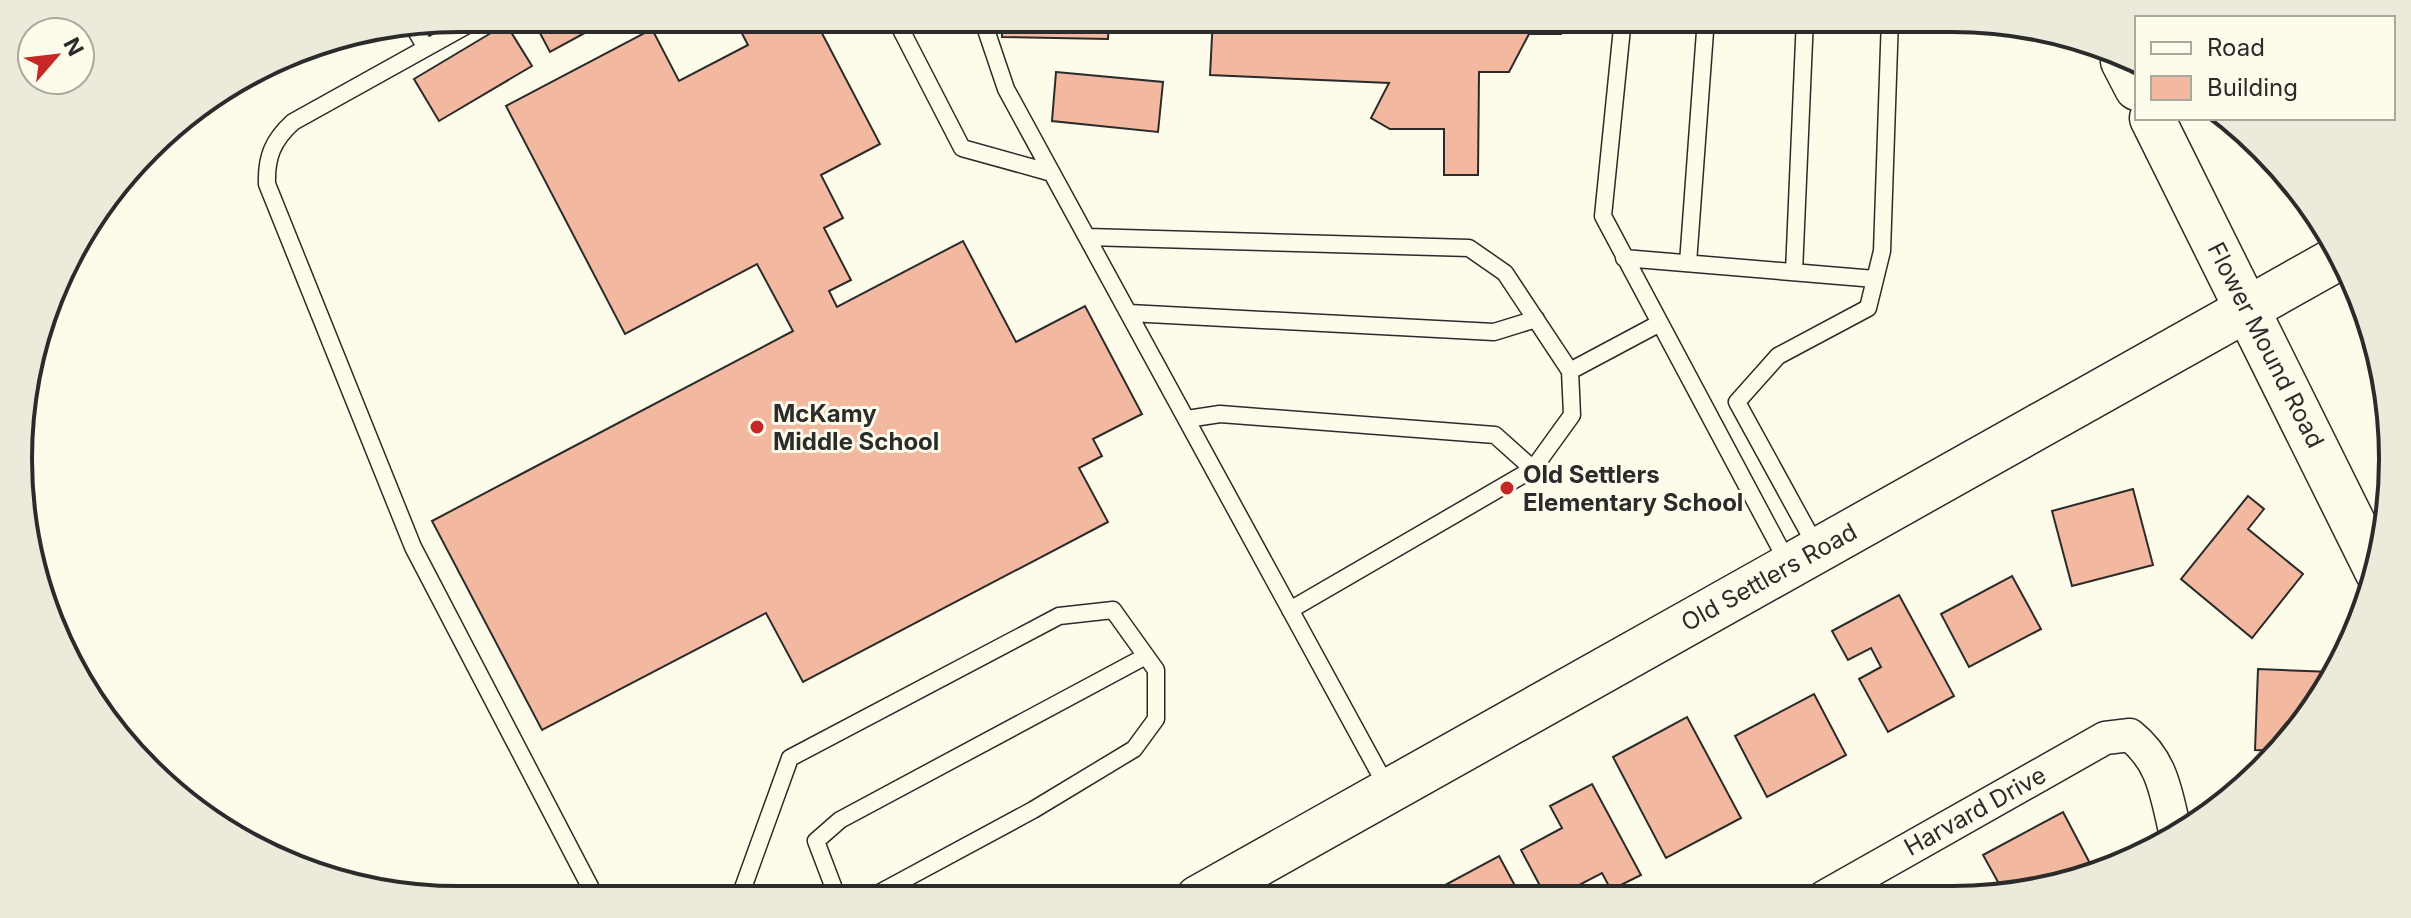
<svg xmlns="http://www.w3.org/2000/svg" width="2411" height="918" viewBox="0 0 2411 918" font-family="Inter,sans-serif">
<rect width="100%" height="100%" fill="#fdfbea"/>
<!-- building -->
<path fill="#f2b8a0" stroke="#2b2b2b" stroke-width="2" d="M 532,18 L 586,18 L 592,29 L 550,52 Z
M 734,18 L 814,18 L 880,144 L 821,175 L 843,218 L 824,228 L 851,280 L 829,291 L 837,307 L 963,241 L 1016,342 L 1085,306 L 1142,414 L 1093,439 L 1102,456 L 1079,468 L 1108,522 L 803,682 L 766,613 L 542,730 L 432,521 L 793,331 L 757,264 L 625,334 L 506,106 L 652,29 L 679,81 L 748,45 Z
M 1002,18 L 1109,18 L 1108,39 L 1002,37 Z
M 1213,18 L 1561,18 L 1561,34 L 1529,34 L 1509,72 L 1479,72 L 1478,175 L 1444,175 L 1444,129 L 1390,129 L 1371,118 L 1389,83 L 1210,75 Z
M 506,24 L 532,66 L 439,121 L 414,79 Z
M 1056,72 L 1163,82 L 1158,132 L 1052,121 Z
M 2133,489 L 2153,565 L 2072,586 L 2052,511 Z
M 2248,496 L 2264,509 L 2248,529 L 2303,574 L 2252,638 L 2181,579 Z
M 2012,576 L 2041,629 L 1969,667 L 1941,614 Z
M 1899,595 L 1954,696 L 1888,732 L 1859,679 L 1881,667 L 1871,648 L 1848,660 L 1832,631 Z
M 2258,669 L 2332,672 L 2319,704 L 2278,751 L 2255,750 Z
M 1814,694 L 1846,755 L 1767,797 L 1735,736 Z
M 1687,717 L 1741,818 L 1666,858 L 1613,757 Z
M 1592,784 L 1641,875 L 1611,890 L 1602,873 L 1556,897 L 1546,897 L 1521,850 L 1562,828 L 1550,806 Z
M 2063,812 L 2094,871 L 2016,894 L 2012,886 L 2003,891 L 1983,855 Z
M 1499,856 L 1521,897 L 1421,898 Z"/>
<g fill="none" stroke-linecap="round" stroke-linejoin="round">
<!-- lane casing -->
<g stroke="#2b2b2b" stroke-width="19">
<path id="lane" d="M 480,18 L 293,122 C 273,140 266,157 267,184 L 413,547 L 597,900
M 895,18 L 962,148 L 1052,173
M 982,18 L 1006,89 L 1388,789
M 1623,18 L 1603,216 L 1789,565
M 413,26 L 426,48
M 1087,237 L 1469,248 L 1505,273 L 1570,371 L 1572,415 L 1533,469 L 1290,610
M 1624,258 L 1875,279
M 1688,263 L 1706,18
M 1794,272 L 1805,18
M 1129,313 L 1494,332 L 1536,319
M 1570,371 L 1660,323
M 1187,419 L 1220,414 L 1495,435 L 1533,469
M 1817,548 L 1737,402 L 1778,356 L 1868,308 L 1882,251 L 1890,18
M 739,899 L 790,758 L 1059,616 L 1113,610 L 1156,670 L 1156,719 L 1134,749 L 1033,810 L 868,899
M 838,899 L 816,841 L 840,820 L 1146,656"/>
</g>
<!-- street casing -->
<g stroke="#2b2b2b" stroke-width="35">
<path id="street" d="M 1824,897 L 2105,738 L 2130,735 C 2164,762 2166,795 2176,835"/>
</g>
<!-- secondary casing -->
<g stroke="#2b2b2b" stroke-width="47">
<path id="secondary" d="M 2123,61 L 2137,88
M 2152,118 L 2378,573
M 1198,898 L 2340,257"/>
</g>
<!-- lane -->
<use href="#lane" stroke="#fdfbea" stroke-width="16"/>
<!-- street -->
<use href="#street" stroke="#fdfbea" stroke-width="32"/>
<!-- secondary -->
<use href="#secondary" stroke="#fdfbea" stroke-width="44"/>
</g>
<!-- markers -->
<g fill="#c62828" stroke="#fdfbea" stroke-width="3">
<circle cx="757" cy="427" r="8"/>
<circle cx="1507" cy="488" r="8"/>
</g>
<g text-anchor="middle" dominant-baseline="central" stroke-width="6" stroke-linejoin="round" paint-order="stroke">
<!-- street labels -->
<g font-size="24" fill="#2b2b2b" stroke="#fdfbea">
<text transform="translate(2266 345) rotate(63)">Flower Mound Road</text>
<text transform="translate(1769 577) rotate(-29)">Old Settlers Road</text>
<text transform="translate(1975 811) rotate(-29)">Harvard Drive</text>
</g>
<!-- poi labels -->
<g font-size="24" font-weight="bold" fill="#2b2b2b" stroke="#fdfbea" text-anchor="start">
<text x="773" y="413">McKamy<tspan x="773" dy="28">Middle School</tspan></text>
<text x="1523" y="474">Old Settlers<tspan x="1523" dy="28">Elementary School</tspan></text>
</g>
</g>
<!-- crop -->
<path d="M0 0H2411V918H0ZM459 32H1952A427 427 0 0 1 2379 459V459A427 427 0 0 1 1952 886H459A427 427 0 0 1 32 459V459A427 427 0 0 1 459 32Z" fill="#eceadb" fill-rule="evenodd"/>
<path fill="none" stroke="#2b2b2b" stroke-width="4" d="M459 32H1952A427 427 0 0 1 2379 459V459A427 427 0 0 1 1952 886H459A427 427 0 0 1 32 459V459A427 427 0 0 1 459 32Z"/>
<!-- legend -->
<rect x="2135" y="16" width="260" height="104" fill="#fdfbea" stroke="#a9a89e" stroke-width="2"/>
<rect x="2151" y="42" width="40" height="12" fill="#fdfbea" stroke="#a9a89e" stroke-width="2"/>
<text x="2207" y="56" font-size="24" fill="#2b2b2b">Road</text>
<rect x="2151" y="76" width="40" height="24" fill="#f2b8a0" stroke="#a9a89e" stroke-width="2"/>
<text x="2207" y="96" font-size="24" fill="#2b2b2b">Building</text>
<!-- north arrow -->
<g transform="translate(56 56) rotate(62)"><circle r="38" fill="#fdfbea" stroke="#a9a89e" stroke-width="2"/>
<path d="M0-6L14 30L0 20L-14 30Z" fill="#c62828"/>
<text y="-12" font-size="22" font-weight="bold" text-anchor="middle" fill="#2b2b2b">N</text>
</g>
</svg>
